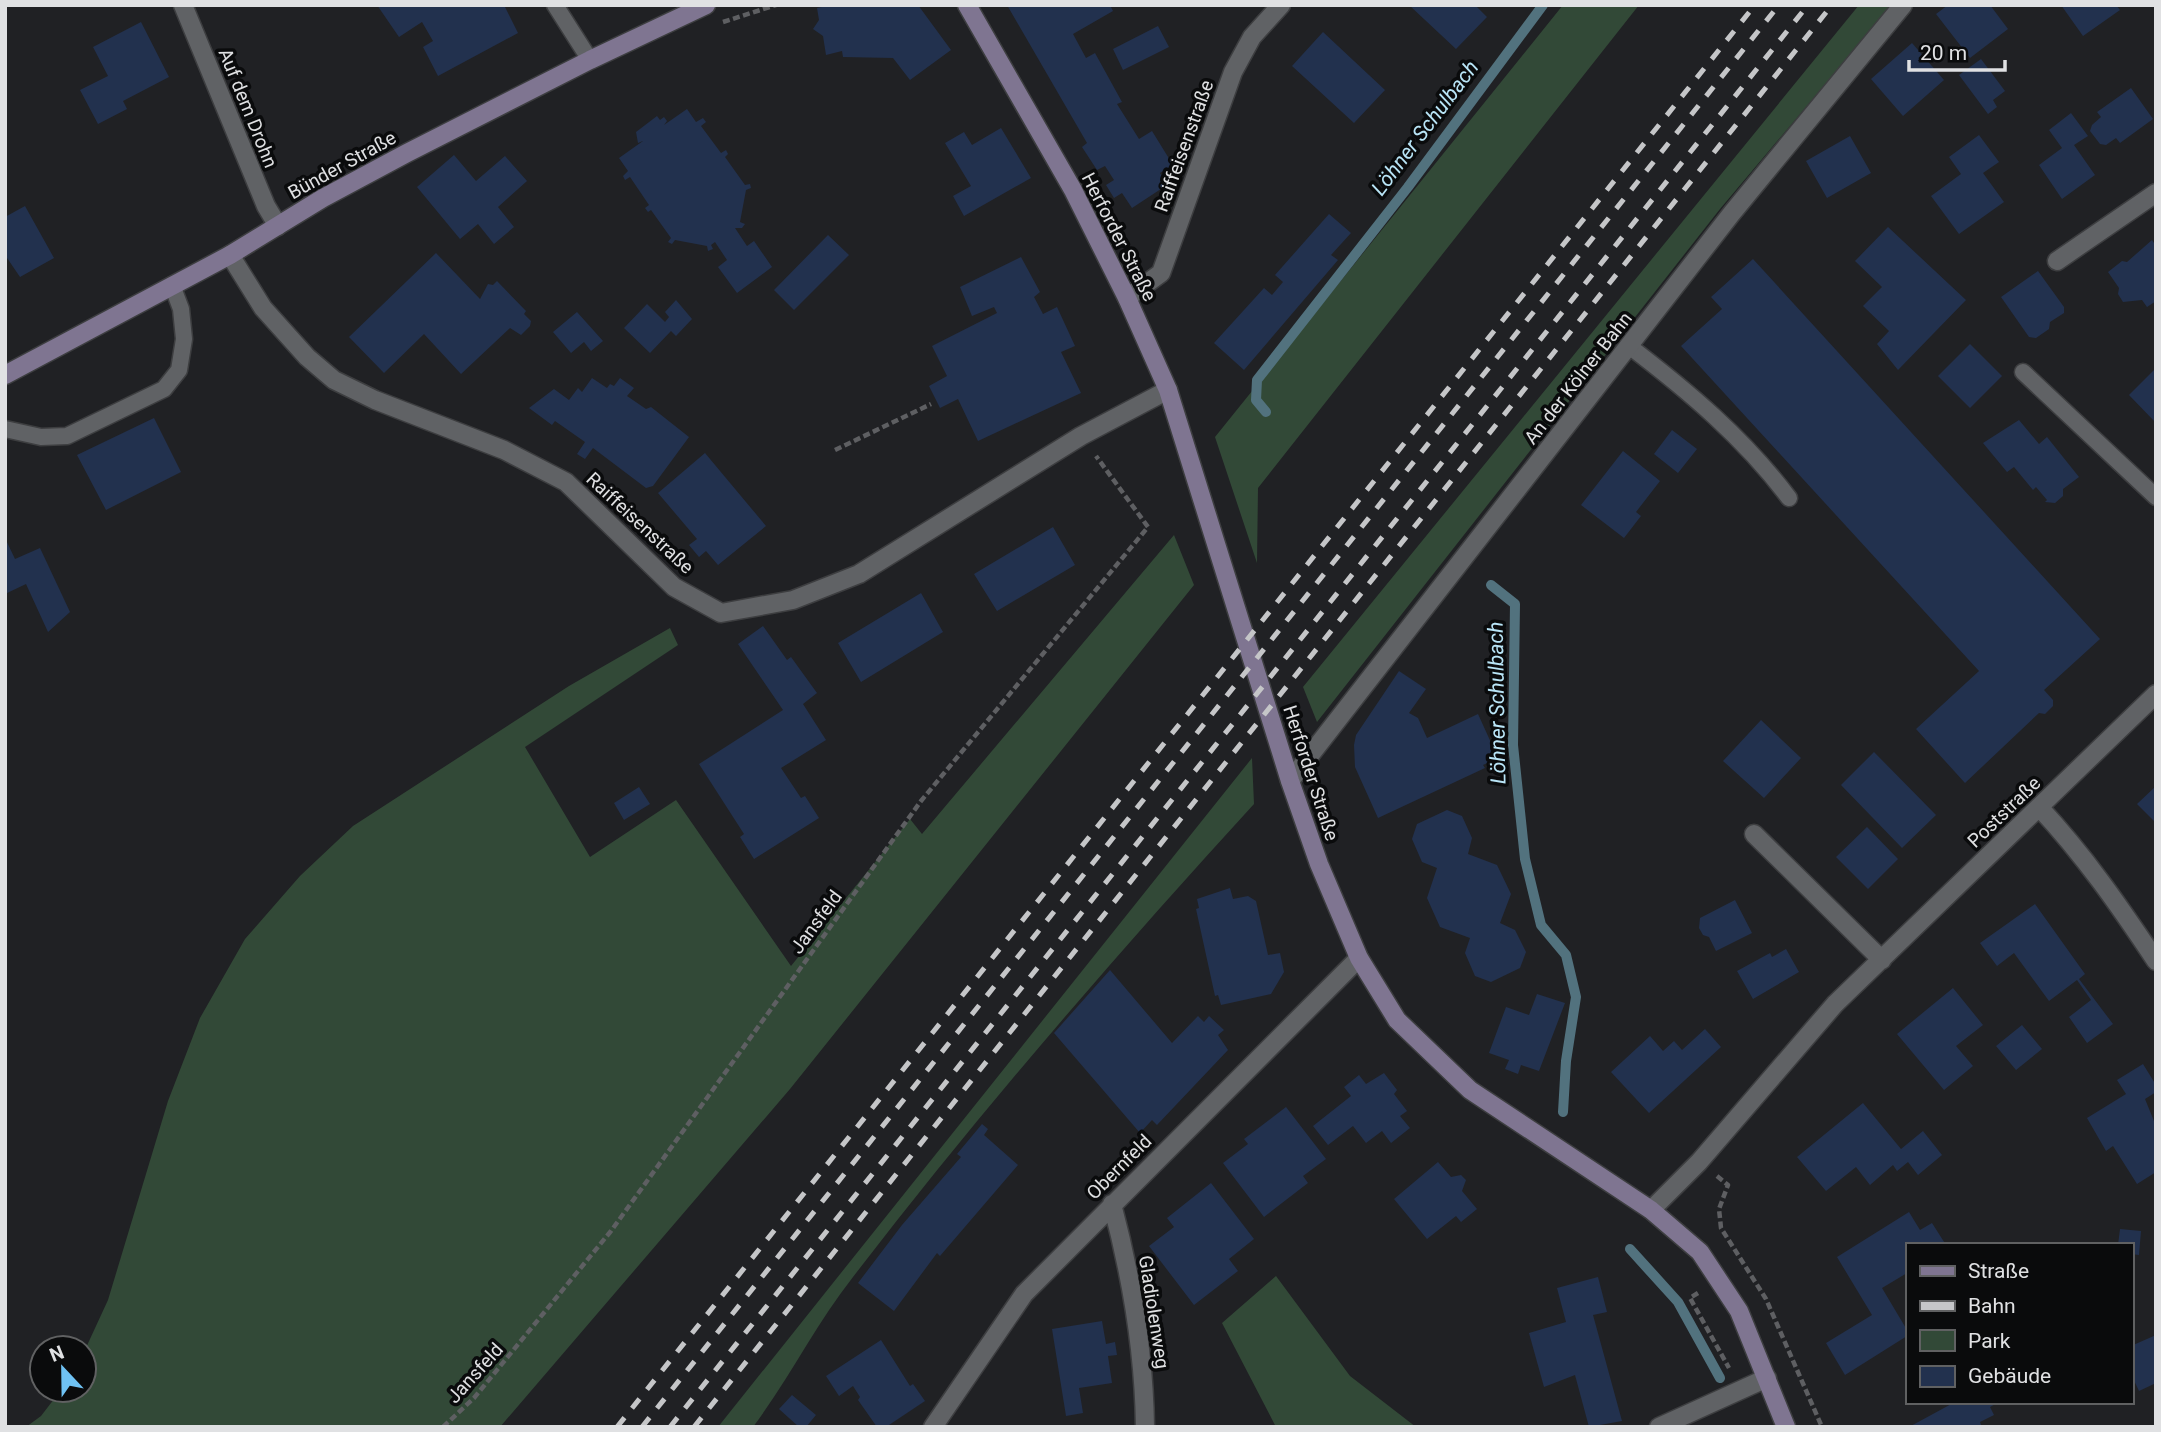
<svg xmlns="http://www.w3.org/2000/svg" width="2161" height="1432" viewBox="0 0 2161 1432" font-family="Roboto,sans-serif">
<rect width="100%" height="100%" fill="#202124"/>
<!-- green -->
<path fill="#324937" d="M 1563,5 L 1639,5 L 1258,488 L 1257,563 L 1215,437 Z
M 1859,5 L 1892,5 L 1720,209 L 1317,722 L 1303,687 Z
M 1174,535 L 1194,585 L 790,1089 L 500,1427 L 26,1427 L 41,1416 L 61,1390 L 84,1390 L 84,1352 L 108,1300 L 168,1101 L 200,1018 L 245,939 L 300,876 L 353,826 L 569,686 L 670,628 L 678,645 L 525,747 L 590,857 L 676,800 L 791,966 L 910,819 L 922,834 Z
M 1252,758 L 1254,804 C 1114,957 979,1113 853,1277 C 816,1324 789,1379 753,1427 L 718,1427 Z
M 1276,1276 L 1350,1376 L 1416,1427 L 1276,1427 L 1222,1323 Z"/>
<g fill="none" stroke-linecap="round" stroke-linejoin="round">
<!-- stream -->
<path stroke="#52727e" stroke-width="10" d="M 1266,412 L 1256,400 L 1257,380 L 1408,187 L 1543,5
M 1491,585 L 1515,604 L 1513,745 L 1525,859 L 1541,925 L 1566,955 L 1576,997 L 1566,1061 L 1563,1112
M 1630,1249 L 1678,1302 L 1720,1378"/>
</g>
<!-- building -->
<path fill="#22314e" d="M 377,5 L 504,5 L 518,33 L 438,76 L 423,47 L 433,41 L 422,22 L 399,37 Z
M 831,5 L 918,5 L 951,50 L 910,80 L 893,58 L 843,57 L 842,51 L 826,55 L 823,36 L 813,29 L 819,20 L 817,8 Z
M 1007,5 L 1110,5 L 1113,11 L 1073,34 L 1086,58 L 1095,53 L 1122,102 L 1117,104 L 1139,139 L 1152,131 L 1173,165 L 1160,173 L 1167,185 L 1132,208 L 1122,193 L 1114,198 L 1106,185 L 1114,180 L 1105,166 L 1097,170 L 1082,147 L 1087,143 Z
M 1409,5 L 1475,5 L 1487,17 L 1456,49 Z
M 1948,5 L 1990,5 L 2008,29 L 1970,58 L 1936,14 Z
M 2061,5 L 2116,5 L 2120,10 L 2083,36 Z
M 141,22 L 169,77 L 123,101 L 127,109 L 98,124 L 80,90 L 108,76 L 93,47 Z
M 1158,26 L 1169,47 L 1123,70 L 1113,49 Z
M 1323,32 L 1385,90 L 1354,123 L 1292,66 Z
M 1912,43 L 1944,80 L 1903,116 L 1871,79 Z
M 1981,59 L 2005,91 L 1993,100 L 1997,107 L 1988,114 L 1959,75 Z
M 2131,88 L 2153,119 L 2120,143 L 2116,138 L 2106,145 L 2100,144 L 2090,131 L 2092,125 L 2101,117 L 2097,112 Z
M 687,109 L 696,122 L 703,118 L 706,122 L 701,126 L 721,153 L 726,150 L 728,154 L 725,157 L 745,185 L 750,184 L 751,188 L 746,190 L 740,222 L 745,224 L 742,228 L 735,228 L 747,246 L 754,241 L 772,267 L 737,293 L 718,267 L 727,260 L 715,242 L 711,245 L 713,249 L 708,251 L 707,246 L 675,240 L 672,244 L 668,242 L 671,238 L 651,210 L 648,212 L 645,208 L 649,205 L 630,177 L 625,180 L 623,176 L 628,171 L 619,158 L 643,141 L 638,143 L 636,132 L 657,116 L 660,120 L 664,117 L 667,121 L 664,125 Z
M 2071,113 L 2088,136 L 2074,145 L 2095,175 L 2062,199 L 2039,165 L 2062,148 L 2049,130 Z
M 1001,128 L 1031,178 L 964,216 L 953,196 L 971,186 L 945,143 L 964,132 L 972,145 Z
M 1979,135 L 1999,162 L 1983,173 L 2004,202 L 1959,234 L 1931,196 L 1961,174 L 1949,157 Z
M 1850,136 L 1871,173 L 1827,198 L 1806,161 Z
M 454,155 L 476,181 L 505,156 L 527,181 L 498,207 L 514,227 L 494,244 L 478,224 L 460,239 L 417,187 Z
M 25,206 L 54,258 L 20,277 L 5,255 L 5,217 Z
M 1329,214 L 1351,233 L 1331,255 L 1338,260 L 1244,370 L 1214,343 L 1264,288 L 1272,295 L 1283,282 L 1275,275 Z
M 1888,227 L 1966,300 L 1898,370 L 1877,344 L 1889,331 L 1863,306 L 1882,287 L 1855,261 Z
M 828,235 L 849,255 L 794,310 L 774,290 Z
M 2152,240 L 2156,246 L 2156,301 L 2147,307 L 2142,300 L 2123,302 L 2118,294 L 2119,288 L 2108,272 L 2122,261 L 2127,262 Z
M 436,253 L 480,299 L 488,284 L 493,285 L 497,281 L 526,311 L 524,314 L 531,321 L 530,326 L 521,335 L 510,328 L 461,374 L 424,334 L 384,373 L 349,337 Z
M 1021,257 L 1040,292 L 1034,297 L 1043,314 L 1057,307 L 1075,346 L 1061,352 L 1081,393 L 978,441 L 958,399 L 940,408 L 929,386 L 947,376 L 932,346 L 997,313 L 994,307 L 972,316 L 960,287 Z
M 1753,259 L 2100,639 L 2044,690 L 2053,700 L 2053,706 L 2045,714 L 2039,713 L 1965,783 L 1916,729 L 1979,671 L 1681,346 L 1722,309 L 1711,297 Z
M 2038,271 L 2064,307 L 2064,313 L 2050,322 L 2049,329 L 2036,338 L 2029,337 L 2001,297 Z
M 676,300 L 692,319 L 676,336 L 671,331 L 650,353 L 624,328 L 647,304 L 665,322 L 669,317 L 665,312 Z
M 577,312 L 603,341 L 591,351 L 584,342 L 571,353 L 553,332 Z
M 1970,344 L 2002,376 L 1970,408 L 1938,376 Z
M 2156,368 L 2156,423 L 2129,395 Z
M 592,378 L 607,388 L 610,384 L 614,386 L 620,378 L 634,388 L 627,396 L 646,409 L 651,407 L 689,437 L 653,486 L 646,488 L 593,448 L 585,459 L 577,454 L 585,442 L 555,421 L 552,425 L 529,408 L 554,389 L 569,400 L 578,388 L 582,392 Z
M 154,418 L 181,472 L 106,510 L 77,455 Z
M 2019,420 L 2039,444 L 2047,437 L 2079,477 L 2063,489 L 2063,496 L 2055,503 L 2045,502 L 2047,500 L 2036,487 L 2033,490 L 2014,467 L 2007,472 L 1983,443 Z
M 1672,430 L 1697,449 L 1678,473 L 1654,454 Z
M 1623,451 L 1660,481 L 1636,512 L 1641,516 L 1624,538 L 1581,505 Z
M 705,453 L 766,526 L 718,565 L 706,551 L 699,557 L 689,545 L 697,539 L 658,493 Z
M 1053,527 L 1075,565 L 997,611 L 974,574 Z
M 5,538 L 15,559 L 40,548 L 70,612 L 48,632 L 26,584 L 5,594 Z
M 921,593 L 943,632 L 861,682 L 838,643 Z
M 763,626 L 787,660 L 791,657 L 817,693 L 803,704 L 826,740 L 781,768 L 801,798 L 805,796 L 819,818 L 754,859 L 740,837 L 744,834 L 699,764 L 783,710 L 738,644 Z
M 1399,671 L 1426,689 L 1409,713 L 1418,718 L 1427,738 L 1478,714 L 1498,758 L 1483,765 L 1485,768 L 1378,818 L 1355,767 L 1354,745 L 1356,735 Z
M 1761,720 L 1801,758 L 1764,798 L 1723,761 Z
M 1874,752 L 1936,815 L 1902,848 L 1841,785 Z
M 2156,786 L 2156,823 L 2137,804 Z
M 639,787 L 650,804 L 624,820 L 614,803 Z
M 1447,810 L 1462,816 L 1472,838 L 1468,854 L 1497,865 L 1511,894 L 1500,923 L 1515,930 L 1526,952 L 1520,968 L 1491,982 L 1475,976 L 1465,953 L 1470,938 L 1440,927 L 1427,898 L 1437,868 L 1422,862 L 1412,839 L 1417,824 Z
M 1867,827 L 1898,859 L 1868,889 L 1836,857 Z
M 1230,888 L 1233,899 L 1248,896 L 1256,901 L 1268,955 L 1280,953 L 1284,972 L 1271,994 L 1221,1005 L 1218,995 L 1215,996 L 1196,909 L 1199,908 L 1197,899 Z
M 1735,900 L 1752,933 L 1716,951 L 1709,937 L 1703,935 L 1699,928 L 1700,918 Z
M 2035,904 L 2085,974 L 2079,979 L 2113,1024 L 2087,1043 L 2069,1017 L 2091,1000 L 2077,980 L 2049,1001 L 2014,953 L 1997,966 L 1980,943 Z
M 1786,949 L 1799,972 L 1753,999 L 1737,971 L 1770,953 L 1772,957 Z
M 1110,970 L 1172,1043 L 1198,1016 L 1204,1022 L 1209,1016 L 1224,1030 L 1218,1035 L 1228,1050 L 1157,1125 L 1152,1120 L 1140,1133 L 1054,1033 Z
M 1953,988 L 1983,1025 L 1956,1046 L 1973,1066 L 1944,1090 L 1897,1034 Z
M 1537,994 L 1565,1003 L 1539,1071 L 1521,1065 L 1518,1074 L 1505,1069 L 1509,1060 L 1489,1053 L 1506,1007 L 1529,1015 Z
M 2022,1025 L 2042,1049 L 2016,1070 L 1996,1046 Z
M 1705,1029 L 1721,1047 L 1649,1113 L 1611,1072 L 1650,1036 L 1663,1051 L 1674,1041 L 1682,1050 Z
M 2143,1064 L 2156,1085 L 2156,1092 L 2145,1099 L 2156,1126 L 2156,1172 L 2137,1184 L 2113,1146 L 2106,1151 L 2087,1118 L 2126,1094 L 2117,1080 Z
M 1384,1073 L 1397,1090 L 1394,1094 L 1407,1111 L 1400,1116 L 1410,1128 L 1391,1143 L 1382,1131 L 1366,1143 L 1353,1126 L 1328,1145 L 1313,1126 L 1351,1096 L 1344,1087 L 1359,1075 L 1366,1084 Z
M 1863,1103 L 1901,1149 L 1923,1131 L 1942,1155 L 1918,1175 L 1908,1162 L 1897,1171 L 1893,1165 L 1870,1185 L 1856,1167 L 1826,1191 L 1797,1157 Z
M 1286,1107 L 1326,1159 L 1303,1176 L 1308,1183 L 1264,1217 L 1223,1163 L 1248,1144 L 1244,1139 Z
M 982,1124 L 988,1129 L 984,1135 L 1018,1165 L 940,1256 L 937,1253 L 894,1311 L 858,1283 L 902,1225 L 961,1157 L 957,1154 Z
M 1438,1162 L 1451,1177 L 1461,1175 L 1466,1180 L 1462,1191 L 1477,1209 L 1461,1222 L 1456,1216 L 1427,1239 L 1394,1199 Z
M 1211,1183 L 1254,1239 L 1229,1259 L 1238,1271 L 1194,1305 L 1149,1246 L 1174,1227 L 1167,1218 Z
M 1909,1212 L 1920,1230 L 1932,1223 L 1946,1245 L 1907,1245 L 1907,1273 L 1882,1288 L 1907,1330 L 1907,1336 L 1845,1375 L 1826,1343 L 1872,1315 L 1837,1257 Z
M 2120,1229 L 2141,1231 L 2139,1255 L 2131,1254 L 2131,1245 L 2118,1245 Z
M 1598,1277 L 1607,1312 L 1593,1315 L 1622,1421 L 1589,1427 L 1575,1375 L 1544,1387 L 1529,1333 L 1566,1322 L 1557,1288 Z
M 1102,1321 L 1106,1344 L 1115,1342 L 1117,1355 L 1108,1356 L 1112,1383 L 1079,1388 L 1083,1413 L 1066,1416 L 1052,1329 Z
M 2156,1335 L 2156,1383 L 2139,1391 L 2131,1374 L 2131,1346 Z
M 881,1340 L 910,1386 L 913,1384 L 925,1401 L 886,1427 L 877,1427 L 858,1400 L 860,1397 L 853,1386 L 839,1396 L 826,1376 Z
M 792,1395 L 816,1415 L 806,1427 L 799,1427 L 779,1409 Z
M 1955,1402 L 1999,1402 L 1990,1407 L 1994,1415 L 1980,1422 L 1982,1427 L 1909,1427 Z"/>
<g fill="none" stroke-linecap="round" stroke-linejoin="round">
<!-- lane casing -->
<g stroke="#3d3e40" stroke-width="19">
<path id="lane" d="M 555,5 L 590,60
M 1629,346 C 1688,391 1744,438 1789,498
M 2023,372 L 2156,497
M 5,429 L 41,437 L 67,436 L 164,389 L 179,370 L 184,339 L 181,309 L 172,285"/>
</g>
<!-- street casing -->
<g stroke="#3d3e40" stroke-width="21">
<path id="street" d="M 183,5 L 266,206 L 278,226
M 230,255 L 263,308 L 307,357 L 334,380 L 375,400 L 504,450 L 566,482 L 674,587 L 721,613 L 793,600 L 859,574 L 1081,436 L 1168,390
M 2057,261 L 2156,193
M 1127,298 L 1161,273 L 1233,72 L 1252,37 L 1281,5
M 1290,781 L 1732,213 L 1903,5
M 2039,807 C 2084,855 2120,907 2156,961
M 1754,834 L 1882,960
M 1112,1204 C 1131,1275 1144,1353 1145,1427
M 1651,1210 L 1699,1162 L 1835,1004 L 2156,694
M 933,1427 L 1024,1294 L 1359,958
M 1659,1427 L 1767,1378"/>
</g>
<!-- secondary casing -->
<g stroke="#3d3e40" stroke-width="21">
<path id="secondary" d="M 967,5 L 1073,190 L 1127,298 L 1168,390 L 1290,781 L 1319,864 L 1359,958 L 1397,1020 L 1470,1090 L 1651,1210 L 1700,1252 L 1739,1311 L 1786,1427
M 5,375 L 230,255 L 323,198 L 407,153 L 590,60 L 706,5"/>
</g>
<!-- path -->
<path stroke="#5e5f62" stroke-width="4.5" stroke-dasharray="7 3.5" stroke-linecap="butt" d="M 723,22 L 776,5
M 835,450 L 931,404
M 1717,1176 L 1728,1185 L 1719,1209 L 1721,1228 L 1766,1299 L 1822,1427
M 1698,1293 L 1690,1298 L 1729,1368
M 443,1427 L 474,1398 L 611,1231 L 921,801 L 1148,527 L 1096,456"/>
<!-- lane -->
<use href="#lane" stroke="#606265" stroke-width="16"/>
<!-- street -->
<use href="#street" stroke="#606265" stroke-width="18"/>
<!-- secondary -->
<use href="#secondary" stroke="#7f7591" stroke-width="18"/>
<!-- rail -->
<path stroke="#c5c6c8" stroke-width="5" stroke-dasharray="12 12" stroke-linecap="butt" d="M 617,1427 L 1755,5
M 642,1427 L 1779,5
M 670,1427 L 1808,5
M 694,1427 L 1832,5"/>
</g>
<g text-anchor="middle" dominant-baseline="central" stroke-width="7" stroke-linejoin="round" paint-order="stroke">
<!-- street labels -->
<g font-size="19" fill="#e0e1e3" stroke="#0a0b0c">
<text transform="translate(248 108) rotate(68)">Auf dem Drohn</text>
<text transform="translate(1184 146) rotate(-70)">Raiffeisenstraße</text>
<text transform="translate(342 165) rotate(-29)">Bünder Straße</text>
<text transform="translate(1119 237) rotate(63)">Herforder Straße</text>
<text transform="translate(1578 378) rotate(-52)">An der Kölner Bahn</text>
<text transform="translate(640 523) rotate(43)">Raiffeisenstraße</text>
<text transform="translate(1311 773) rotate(72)">Herforder Straße</text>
<text transform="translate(2004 812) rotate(-44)">Poststraße</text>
<text transform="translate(816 922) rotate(-54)">Jansfeld</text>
<text transform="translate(1119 1167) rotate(-45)">Obernfeld</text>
<text transform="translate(1154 1312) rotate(81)">Gladiolenweg</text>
<text transform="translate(475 1373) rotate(-48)">Jansfeld</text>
</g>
<!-- water labels -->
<g font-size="21" font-style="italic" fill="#b9e5f7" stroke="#0a0b0c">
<text transform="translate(1425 128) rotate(-53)">Löhner Schulbach</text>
<text transform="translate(1497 703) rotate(-91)">Löhner Schulbach</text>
</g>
</g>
<!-- border -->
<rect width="2161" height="1432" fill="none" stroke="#e0e1e3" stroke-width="14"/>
<!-- legend -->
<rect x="1906" y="1243" width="228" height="161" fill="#0a0b0c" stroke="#606162" stroke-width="2"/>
<rect x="1920" y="1266" width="35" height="10" fill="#7f7591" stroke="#606162" stroke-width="2"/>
<text x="1968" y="1278" font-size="21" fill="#e0e1e3">Straße</text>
<rect x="1920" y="1301" width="35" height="10" fill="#c5c6c8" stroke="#606162" stroke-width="2"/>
<text x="1968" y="1313" font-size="21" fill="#e0e1e3">Bahn</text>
<rect x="1920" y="1330" width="35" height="21" fill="#324937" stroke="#606162" stroke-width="2"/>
<text x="1968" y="1348" font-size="21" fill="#e0e1e3">Park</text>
<rect x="1920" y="1366" width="35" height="21" fill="#22314e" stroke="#606162" stroke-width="2"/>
<text x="1968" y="1383" font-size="21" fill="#e0e1e3">Gebäude</text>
<!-- north arrow -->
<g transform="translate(63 1369) rotate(338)"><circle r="33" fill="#0a0b0c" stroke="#606162" stroke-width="2"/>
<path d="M0-5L12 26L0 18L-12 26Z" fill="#6fc2f4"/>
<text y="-10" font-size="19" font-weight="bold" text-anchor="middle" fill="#e0e1e3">N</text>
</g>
<!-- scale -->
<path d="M1909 60v10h96v-10" fill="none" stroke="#e0e1e3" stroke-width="3.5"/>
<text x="1920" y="60" font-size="21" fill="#e0e1e3" stroke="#0a0b0c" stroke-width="5" paint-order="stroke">20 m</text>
</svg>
